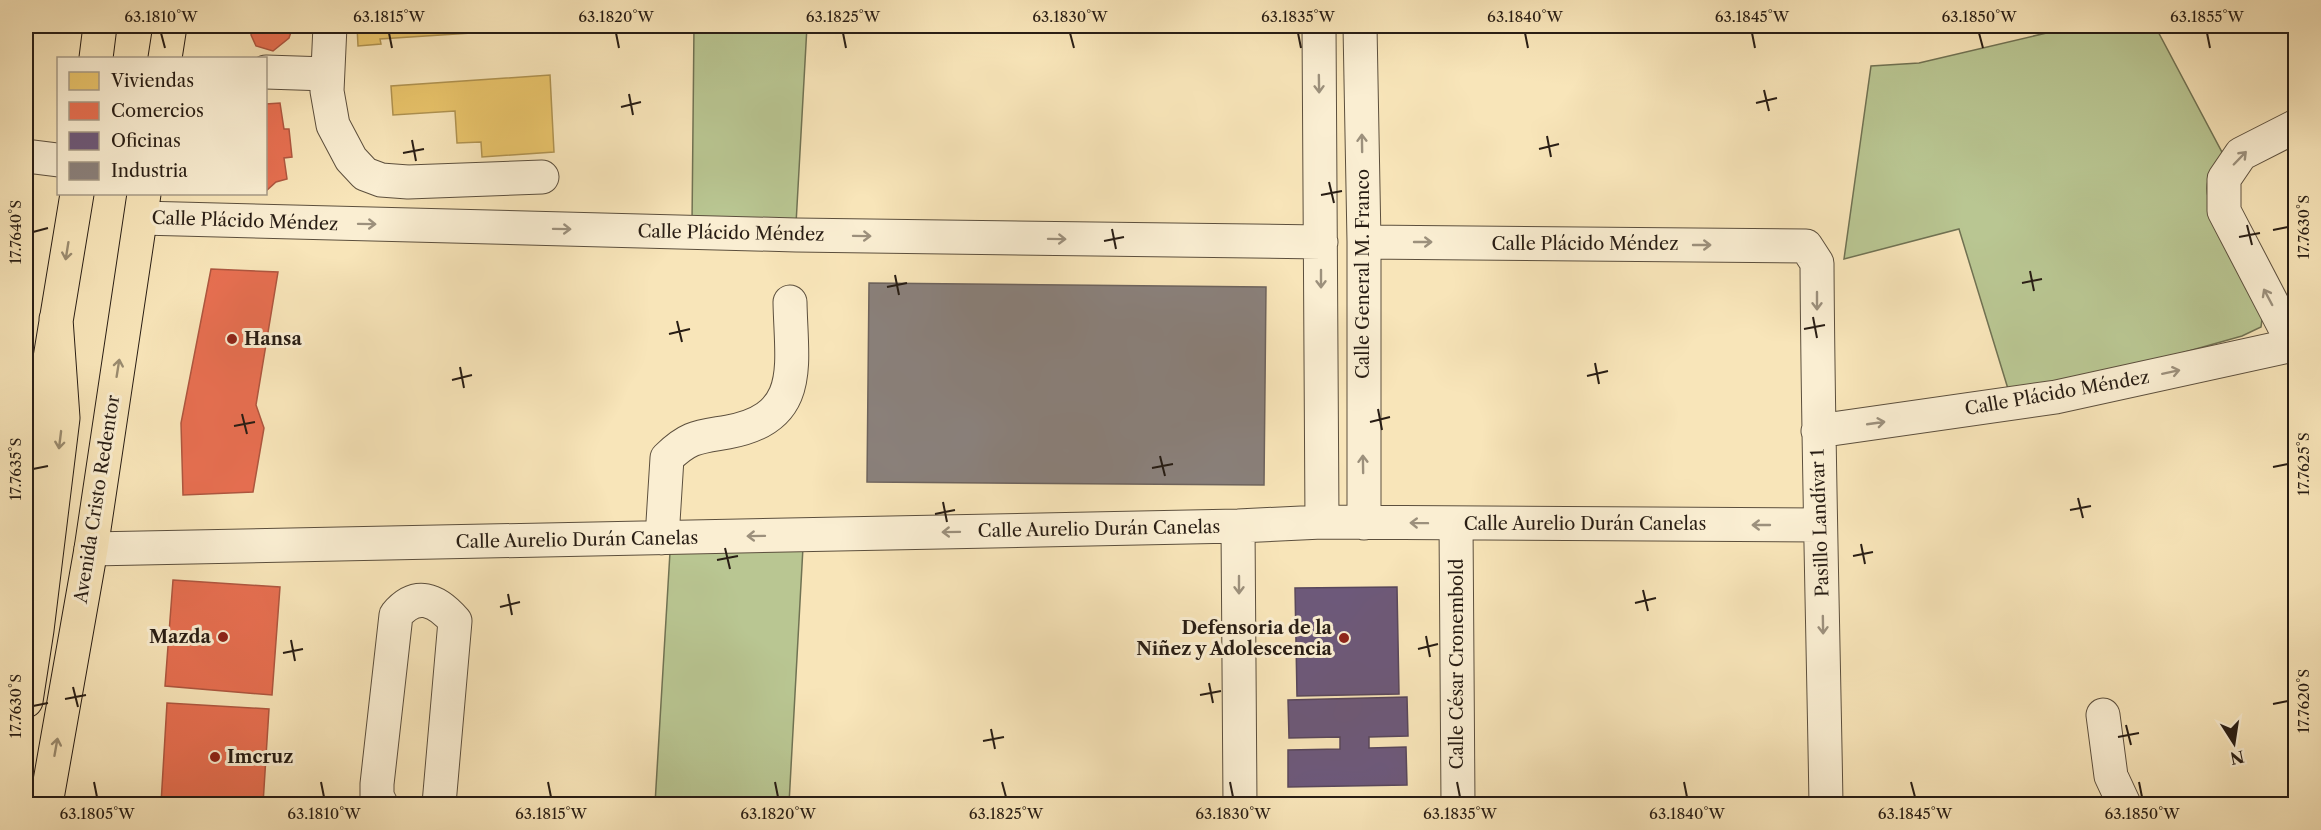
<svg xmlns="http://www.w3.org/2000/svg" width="2321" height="830" viewBox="0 0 2321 830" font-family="'Libre Caslon Text',serif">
<rect width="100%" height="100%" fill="#f8e5b9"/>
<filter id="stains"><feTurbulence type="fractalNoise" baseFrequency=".00333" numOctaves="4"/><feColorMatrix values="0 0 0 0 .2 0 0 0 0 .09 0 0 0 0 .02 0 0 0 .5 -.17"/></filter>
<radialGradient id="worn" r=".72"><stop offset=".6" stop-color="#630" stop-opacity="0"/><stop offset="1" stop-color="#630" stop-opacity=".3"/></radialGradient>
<!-- green -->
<path fill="#b9c692" stroke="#707253" stroke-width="1.5" d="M 694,26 L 807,26 L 796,224 L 692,224 Z
M 2076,26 L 2155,26 L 2224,156 C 2216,166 2207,175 2207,188 C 2206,213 2250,287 2263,312 L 2261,327 L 2242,336 L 2178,354 L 2009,392 L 1959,229 L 1844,259 L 1871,66 L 1919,63 Z
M 803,547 L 789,804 L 655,804 L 670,552 Z"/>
<!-- homes -->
<path fill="#e9c46a" stroke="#af9250" stroke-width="1.5" d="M 357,26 L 518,26 L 518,30 L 380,39 L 381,44 L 358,46 Z
M 550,75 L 554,152 L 482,157 L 481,142 L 457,143 L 455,111 L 393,115 L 391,86 Z"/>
<!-- shops -->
<path fill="#e76f51" stroke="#ae563f" stroke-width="1.5" d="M 253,26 L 293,26 L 289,38 L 273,51 L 256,46 L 251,35 Z
M 280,103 L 284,129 L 289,129 L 292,157 L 284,158 L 287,179 L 276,182 L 266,191 L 266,104 Z
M 211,269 L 278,272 L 256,405 L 264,428 L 253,492 L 183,495 L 181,423 Z
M 173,580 L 280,587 L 272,695 L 165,686 Z
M 167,703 L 269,709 L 263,804 L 161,804 Z"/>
<!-- offices -->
<path fill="#6d597a" stroke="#58475b" stroke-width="1.5" d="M 1397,587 L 1399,694 L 1297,696 L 1295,588 Z
M 1407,697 L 1408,736 L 1369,737 L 1369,748 L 1406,747 L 1407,785 L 1288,787 L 1288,750 L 1340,749 L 1340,737 L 1289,738 L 1288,700 Z"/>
<!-- industry -->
<path fill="#8a817c" stroke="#6d635d" stroke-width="1.5" d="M 869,283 L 1266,287 L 1264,485 L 867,482 Z"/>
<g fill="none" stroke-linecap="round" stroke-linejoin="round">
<!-- minor casing -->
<g stroke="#5c4f3d" stroke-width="35">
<path id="minor" d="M 330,26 L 327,91 L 333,125 L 351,159 L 365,174 L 381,180 L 408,182 L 542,177
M 1319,26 L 1322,522
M 1360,26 L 1364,242 L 1364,523
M 266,72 L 327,74
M 2296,126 L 2241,154 L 2224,179 L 2224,211 L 2296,349
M 26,156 L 58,160
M 141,218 L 796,235 L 1321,242
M 1364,242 L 1806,246 L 1817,263 C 1818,443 1823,624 1826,804
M 1818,431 L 2056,397 L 2293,345
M 1456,524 L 1458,804
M 1238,526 L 1240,804
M 662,538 L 667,458 C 689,436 699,437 728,432 C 806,418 791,364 790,302
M 91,549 L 1238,526 L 1322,522 L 1819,525
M 2103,715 L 2111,776 L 2124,804
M 381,804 L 377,796 L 377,784 L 396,615 C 416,591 436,599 455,621 L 439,804"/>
</g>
<!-- major casing -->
<g stroke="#281d14" stroke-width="35">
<path id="major" d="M 96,58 L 100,26
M 165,58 L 170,26
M 26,504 L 77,194
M 26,701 L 37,630 L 63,418 L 56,319
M 46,804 L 91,549 L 144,194"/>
</g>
<!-- minor -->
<use href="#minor" stroke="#faeed2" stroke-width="33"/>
<!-- major -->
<use href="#major" stroke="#f8e5b9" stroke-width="33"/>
</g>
<!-- one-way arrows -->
<defs><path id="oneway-shaft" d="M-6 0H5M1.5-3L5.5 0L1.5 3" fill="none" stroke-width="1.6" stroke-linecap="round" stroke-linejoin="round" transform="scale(1.5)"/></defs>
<g stroke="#9c907c">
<use href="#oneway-shaft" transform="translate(1319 84) rotate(89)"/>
<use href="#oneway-shaft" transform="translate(1362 143) rotate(-91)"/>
<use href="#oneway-shaft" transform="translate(2240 158) rotate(-46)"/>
<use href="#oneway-shaft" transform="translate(367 224) rotate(1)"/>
<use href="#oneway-shaft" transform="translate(562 229) rotate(1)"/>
<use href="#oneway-shaft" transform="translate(862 236) rotate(1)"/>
<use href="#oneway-shaft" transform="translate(1057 239) rotate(1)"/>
<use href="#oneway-shaft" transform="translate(1423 242)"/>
<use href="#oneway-shaft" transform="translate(1702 245)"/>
<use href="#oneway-shaft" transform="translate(1321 279) rotate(90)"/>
<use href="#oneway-shaft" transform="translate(2268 297) rotate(-118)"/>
<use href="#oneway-shaft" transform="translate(1817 301) rotate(90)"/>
<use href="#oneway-shaft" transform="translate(2171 372) rotate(-12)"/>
<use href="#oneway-shaft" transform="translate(1876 423) rotate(-8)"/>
<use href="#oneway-shaft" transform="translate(1363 464) rotate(-91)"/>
<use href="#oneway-shaft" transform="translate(1419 523) rotate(-179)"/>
<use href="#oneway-shaft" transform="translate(1761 525) rotate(-180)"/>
<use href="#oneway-shaft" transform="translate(951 532) rotate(179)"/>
<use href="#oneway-shaft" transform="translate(756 536) rotate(179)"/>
<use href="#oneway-shaft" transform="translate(1239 585) rotate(90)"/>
<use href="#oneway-shaft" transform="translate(1823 625) rotate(89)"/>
</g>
<g stroke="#9a8b6f">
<use href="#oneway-shaft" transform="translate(67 251) rotate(99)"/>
<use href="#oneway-shaft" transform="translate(118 368) rotate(-81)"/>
<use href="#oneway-shaft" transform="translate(60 440) rotate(97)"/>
<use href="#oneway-shaft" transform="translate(56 747) rotate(-80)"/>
</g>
<!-- ticks -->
<path fill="none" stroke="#281d14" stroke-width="2" d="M 161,33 L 165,48M 389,33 L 392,48M 616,33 L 619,48M 843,33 L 846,48M 1070,33 L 1074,48M 1298,33 L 1301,48M 1525,33 L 1528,48M 1752,33 L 1755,48M 1979,33 L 1983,48M 2207,33 L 2210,48M 1764,90 L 1769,111M 629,94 L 633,115M 1756,103 L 1777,98M 621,107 L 641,102M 1547,136 L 1551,157M 412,140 L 416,161M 1539,149 L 1559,144M 403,153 L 424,149M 1329,182 L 1334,203M 1321,195 L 1342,191M 2247,225 L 2252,245M 1112,229 L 1116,249M 2273,230 L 2288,227M 33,232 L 48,228M 2239,237 L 2260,233M 1104,241 L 1124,237M 2030,271 L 2034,291M 895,275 L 899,295M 2022,283 L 2042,279M 887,287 L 907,283M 1813,317 L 1817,338M 677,321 L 682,342M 1804,329 L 1825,325M 669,334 L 690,329M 1595,363 L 1599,384M 460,367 L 464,388M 1587,376 L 1608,371M 452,380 L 472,375M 1378,409 L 1382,430M 242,414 L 247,434M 1370,422 L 1390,417M 234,426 L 255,422M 1160,456 L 1165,476M 2273,467 L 2288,464M 1152,468 L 1173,464M 33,469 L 48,466M 2078,498 L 2083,518M 943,502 L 947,522M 2070,510 L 2091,506M 935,514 L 955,510M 1861,544 L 1865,564M 725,548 L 730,569M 1853,556 L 1873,552M 717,560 L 738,556M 1643,590 L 1648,611M 508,594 L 512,615M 1635,603 L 1656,598M 500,607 L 520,602M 1426,636 L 1430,657M 291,640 L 295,661M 1418,649 L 1438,644M 283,653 L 303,649M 1209,683 L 1213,703M 73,687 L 78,707M 1200,695 L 1221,691M 65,699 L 86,695M 2273,704 L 2288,701M 33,706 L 48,703M 2126,725 L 2131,745M 991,729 L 995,749M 2118,737 L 2139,733M 983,741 L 1004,737M 94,782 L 97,797M 321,782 L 324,797M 548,782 L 551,797M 775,782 L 778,797M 1002,782 L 1006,797M 1230,782 L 1233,797M 1457,782 L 1460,797M 1684,782 L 1687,797M 1911,782 L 1915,797M 2139,782 L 2142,797"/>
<!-- markers -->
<g fill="#8f2418" stroke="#faeed2" stroke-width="2">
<circle cx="232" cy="339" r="6"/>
<circle cx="223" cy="637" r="6"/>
<circle cx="1344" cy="638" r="6"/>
<circle cx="215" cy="757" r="6"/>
</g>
<g text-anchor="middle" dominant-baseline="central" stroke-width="6" stroke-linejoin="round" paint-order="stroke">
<!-- street labels -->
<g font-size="18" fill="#281d14" stroke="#faeed2">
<text transform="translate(245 221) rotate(2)">Calle Plácido Méndez</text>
<text transform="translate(731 233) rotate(1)">Calle Plácido Méndez</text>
<text x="1585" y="244">Calle Plácido Méndez</text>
<text transform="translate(1363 274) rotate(-90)">Calle General M. Franco</text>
<text transform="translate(2057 393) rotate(-10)">Calle Plácido Méndez</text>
<text transform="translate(97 499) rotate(-81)">Avenida Cristo Redentor</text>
<text transform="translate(1820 523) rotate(-92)">Pasillo Landívar 1</text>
<text x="1585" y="524">Calle Aurelio Durán Canelas</text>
<text transform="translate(1099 529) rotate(-1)">Calle Aurelio Durán Canelas</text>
<text transform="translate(577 540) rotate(-1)">Calle Aurelio Durán Canelas</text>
<text transform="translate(1457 664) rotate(-90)">Calle César Cronembold</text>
</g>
<!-- poi labels -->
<g font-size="18" font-weight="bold" fill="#281d14" stroke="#faeed2" text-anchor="start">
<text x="244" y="339">Hansa</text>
<text x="1332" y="628" text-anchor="end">Defensoria de la<tspan x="1332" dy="21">Niñez y Adolescencia</tspan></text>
<text x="211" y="637" text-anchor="end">Mazda</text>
<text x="227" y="757">Imcruz</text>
</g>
</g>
<!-- margin -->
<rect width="2321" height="830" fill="none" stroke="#f8e5b9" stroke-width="66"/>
<!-- legend -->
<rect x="57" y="57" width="210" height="138" fill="#faeed2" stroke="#a69a86" stroke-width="1.5"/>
<rect x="69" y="72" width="30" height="18" fill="#e9c46a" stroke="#a69a86" stroke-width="1.5"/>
<text x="111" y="87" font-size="18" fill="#281d14">Viviendas</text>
<rect x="69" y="102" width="30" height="18" fill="#e76f51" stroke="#a69a86" stroke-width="1.5"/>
<text x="111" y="117" font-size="18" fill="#281d14">Comercios</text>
<rect x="69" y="132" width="30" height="18" fill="#6d597a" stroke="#a69a86" stroke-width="1.5"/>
<text x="111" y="147" font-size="18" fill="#281d14">Oficinas</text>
<rect x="69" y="162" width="30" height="18" fill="#8a817c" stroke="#a69a86" stroke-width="1.5"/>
<text x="111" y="177" font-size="18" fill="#281d14">Industria</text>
<!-- north arrow -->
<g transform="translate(2234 743) rotate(168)" stroke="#faeed2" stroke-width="4.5" paint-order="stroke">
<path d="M0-4.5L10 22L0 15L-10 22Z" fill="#281d14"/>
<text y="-9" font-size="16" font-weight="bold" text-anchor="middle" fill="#281d14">N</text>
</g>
<rect x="33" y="33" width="2255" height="764" fill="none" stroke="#281d14" stroke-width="2"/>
<g font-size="15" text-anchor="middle" fill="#281d14">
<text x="161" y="22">63.1810°W</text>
<text x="389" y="22">63.1815°W</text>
<text x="616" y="22">63.1820°W</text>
<text x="843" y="22">63.1825°W</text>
<text x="1070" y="22">63.1830°W</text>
<text x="1298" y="22">63.1835°W</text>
<text x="1525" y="22">63.1840°W</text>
<text x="1752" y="22">63.1845°W</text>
<text x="1979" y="22">63.1850°W</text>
<text x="2207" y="22">63.1855°W</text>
<text transform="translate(2304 227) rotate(-90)" y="5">17.7630°S</text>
<text transform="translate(16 232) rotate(-90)" y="5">17.7640°S</text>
<text transform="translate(2304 464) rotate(-90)" y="5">17.7625°S</text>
<text transform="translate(16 469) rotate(-90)" y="5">17.7635°S</text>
<text transform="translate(2304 701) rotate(-90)" y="5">17.7620°S</text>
<text transform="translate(16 706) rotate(-90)" y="5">17.7630°S</text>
<text x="97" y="819">63.1805°W</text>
<text x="324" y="819">63.1810°W</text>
<text x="551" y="819">63.1815°W</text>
<text x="778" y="819">63.1820°W</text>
<text x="1006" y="819">63.1825°W</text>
<text x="1233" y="819">63.1830°W</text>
<text x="1460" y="819">63.1835°W</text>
<text x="1687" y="819">63.1840°W</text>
<text x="1915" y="819">63.1845°W</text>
<text x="2142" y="819">63.1850°W</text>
</g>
<rect width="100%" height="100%" filter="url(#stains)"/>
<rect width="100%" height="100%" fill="url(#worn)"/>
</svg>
